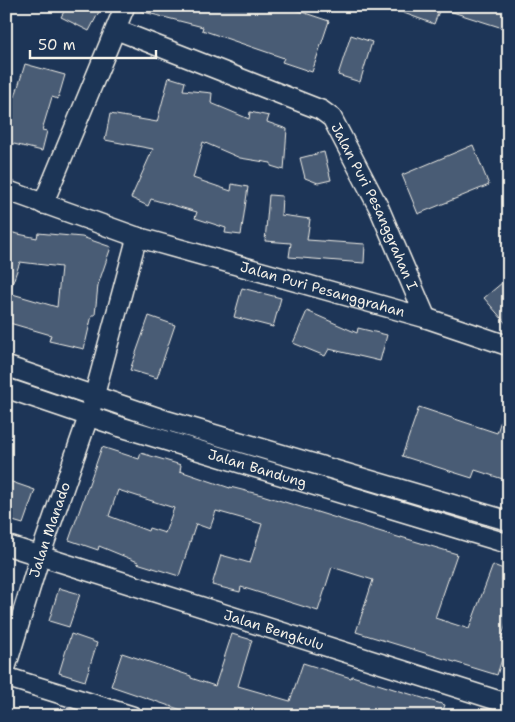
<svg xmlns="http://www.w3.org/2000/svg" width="515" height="722" viewBox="0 0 515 722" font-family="'Shantell Sans',sans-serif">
<rect width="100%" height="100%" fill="#1d3557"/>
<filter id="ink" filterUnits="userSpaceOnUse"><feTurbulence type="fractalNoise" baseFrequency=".02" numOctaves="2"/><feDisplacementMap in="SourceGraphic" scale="10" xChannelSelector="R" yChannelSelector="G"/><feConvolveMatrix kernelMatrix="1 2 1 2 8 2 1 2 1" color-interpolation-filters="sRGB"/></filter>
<g filter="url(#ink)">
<!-- building -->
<path fill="#485b74" stroke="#f4f1e8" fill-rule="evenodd" d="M 67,6 L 102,6 L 89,31 L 61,17 Z
M 141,6 L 284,6 L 329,21 L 312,72 L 282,62 L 284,58 L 202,30 L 203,27 L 140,11 Z
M 390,6 L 441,6 L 434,24 L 390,8 Z
M 443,6 L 509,6 L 509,30 L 443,9 Z
M 351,35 L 372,42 L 360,82 L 338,75 Z
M 25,64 L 65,75 L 58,99 L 52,97 L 42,130 L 47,131 L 42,151 L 6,142 L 6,117 L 13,96 L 15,97 Z
M 169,77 L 185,82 L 183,90 L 212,93 L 211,103 L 249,119 L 250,112 L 269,116 L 267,122 L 287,129 L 284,170 L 271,166 L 271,163 L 240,158 L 203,142 L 193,178 L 231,191 L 232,184 L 248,187 L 241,235 L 225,233 L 226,228 L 195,218 L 197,212 L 151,199 L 148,206 L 131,198 L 153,149 L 105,140 L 110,114 L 157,122 Z
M 473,145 L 489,185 L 418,214 L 402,175 Z
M 324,152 L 331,180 L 318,183 L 305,178 L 300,158 Z
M 269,195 L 282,196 L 281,215 L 310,219 L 307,240 L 365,244 L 364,263 L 289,257 L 291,243 L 265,241 Z
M 9,232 L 37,238 L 38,233 L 82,237 L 111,247 L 98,285 L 95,315 L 92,315 L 84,349 L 49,341 L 51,335 L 6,322 L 6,247 ZM 20,262 L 61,267 L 57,307 L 9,293 Z
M 509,277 L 509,327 L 484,298 Z
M 242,288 L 281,298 L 273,327 L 234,317 Z
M 307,311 L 357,333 L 358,328 L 387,335 L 380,361 L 329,349 L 325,356 L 293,343 Z
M 149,316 L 175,325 L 157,378 L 130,370 Z
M 506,404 L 509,404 L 509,481 L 475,470 L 472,478 L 402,456 L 419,407 L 497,433 Z
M 102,447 L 139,459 L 141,453 L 181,465 L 180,471 L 230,488 L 230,487 L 262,495 L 401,538 L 401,537 L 457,554 L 435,618 L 469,629 L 493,565 L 509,571 L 509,617 L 501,638 L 508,640 L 497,675 L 356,632 L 373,580 L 332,567 L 318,611 L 241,587 L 240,592 L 212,585 L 221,555 L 250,563 L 262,524 L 216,511 L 210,529 L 196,524 L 179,576 L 137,563 L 138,562 L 99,546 L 98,550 L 69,540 ZM 118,490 L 174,508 L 165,533 L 149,528 L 148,531 L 109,516 Z
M 6,480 L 35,490 L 23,524 L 6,519 Z
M 59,588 L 80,594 L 69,627 L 49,621 Z
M 71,634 L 97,643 L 85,681 L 59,673 Z
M 232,634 L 252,640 L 238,686 L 290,701 L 303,663 L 351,678 L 352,676 L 445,705 L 441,716 L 199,716 L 111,686 L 122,653 L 191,676 L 191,678 L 215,686 Z"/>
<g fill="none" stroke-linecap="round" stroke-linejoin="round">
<!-- minor casing -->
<g stroke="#f4f1e8" stroke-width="22">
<g id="minor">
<path id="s1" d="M 117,30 L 321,110 L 332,118 L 379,208 L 426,318"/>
<path id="s2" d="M 6,190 L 137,237 L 426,318 L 509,346"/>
<path d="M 43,204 L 125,6"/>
<path d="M 6,366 L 165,420 L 509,521"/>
<path id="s3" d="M 6,388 L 121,427 L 509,544"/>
<path id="s4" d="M 6,545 L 509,704"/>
<path id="s5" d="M 6,667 L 40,556 L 89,415 L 137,237"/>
<path d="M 6,677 L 132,716"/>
</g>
</g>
<!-- minor -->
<use href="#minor" stroke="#1d3557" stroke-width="19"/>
</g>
</g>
<g text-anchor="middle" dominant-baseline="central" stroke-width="4.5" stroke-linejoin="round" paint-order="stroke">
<!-- street labels -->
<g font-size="14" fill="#f4f1e8" stroke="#1d3557">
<text stroke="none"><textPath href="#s1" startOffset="331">Jalan Puri Pesanggrahan I</textPath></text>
<text stroke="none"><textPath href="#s2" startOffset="332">Jalan Puri Pesanggrahan</textPath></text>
<text stroke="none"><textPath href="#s3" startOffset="264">Jalan Bandung</textPath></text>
<text stroke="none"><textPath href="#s5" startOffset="144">Jalan Manado</textPath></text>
<text stroke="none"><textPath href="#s4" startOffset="281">Jalan Bengkulu</textPath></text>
</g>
</g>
<!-- margin -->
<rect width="515" height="722" fill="none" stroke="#1d3557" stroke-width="25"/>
<rect x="12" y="12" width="490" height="697" fill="none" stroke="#f4f1e8" stroke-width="2" filter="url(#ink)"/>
<!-- scale -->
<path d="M30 50v8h126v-8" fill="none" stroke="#f4f1e8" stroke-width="2.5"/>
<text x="38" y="50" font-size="15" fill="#f4f1e8" stroke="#1d3557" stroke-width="4" paint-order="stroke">50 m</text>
</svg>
